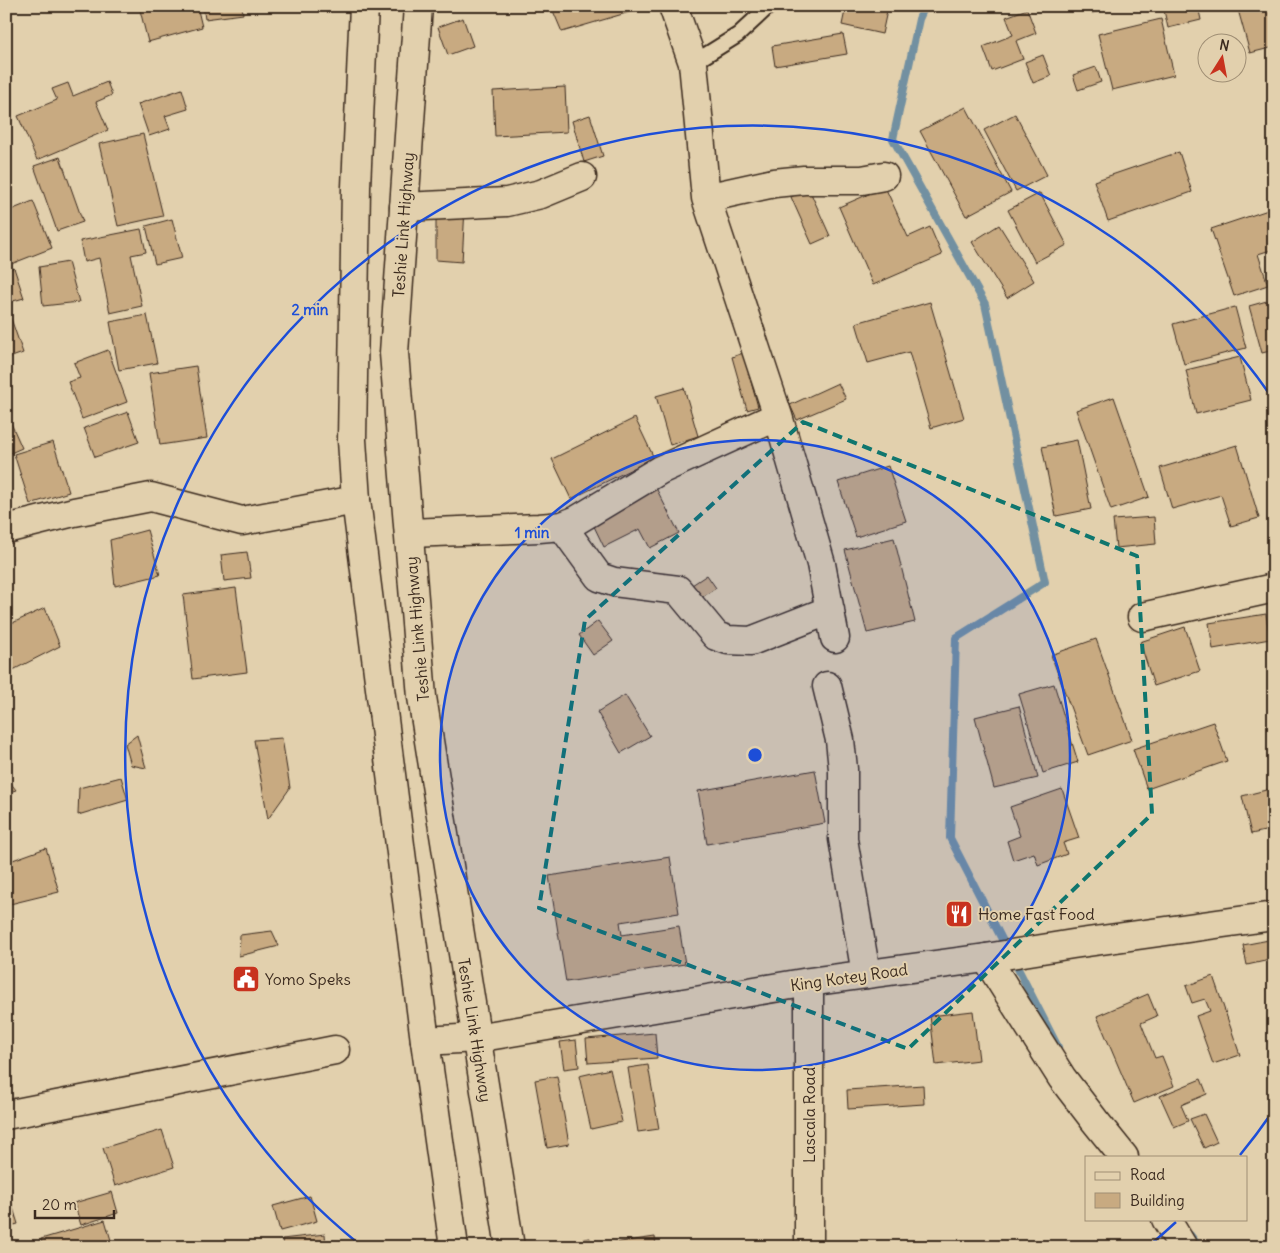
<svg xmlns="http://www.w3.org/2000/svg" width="1280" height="1253" viewBox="0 0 1280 1253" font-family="Delius,sans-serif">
<rect width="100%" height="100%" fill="#e2d0ad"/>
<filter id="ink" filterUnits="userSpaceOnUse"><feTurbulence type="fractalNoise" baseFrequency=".02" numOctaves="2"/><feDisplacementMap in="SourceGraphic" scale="10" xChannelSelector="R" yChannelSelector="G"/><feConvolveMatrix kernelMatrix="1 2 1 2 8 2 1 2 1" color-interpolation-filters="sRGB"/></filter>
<g filter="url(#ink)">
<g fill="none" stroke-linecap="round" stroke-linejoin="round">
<!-- stream -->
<path stroke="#7290a1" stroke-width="8" d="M 925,6 L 919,19 L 893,139 L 985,304 L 1045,582 L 956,638 L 950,838 L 1007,949
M 1013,959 L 1058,1047
M 1190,1235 L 1199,1247"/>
</g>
<!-- building -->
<path fill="#c8aa81" stroke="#3b2a1e" d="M 139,6 L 197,6 L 202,27 L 148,42 Z
M 203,6 L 242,6 L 243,14 L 205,19 Z
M 551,6 L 632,6 L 633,11 L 562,32 Z
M 846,6 L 888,6 L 882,34 L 842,25 Z
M 1091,6 L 1121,6 L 1121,7 L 1092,13 Z
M 1163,6 L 1198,6 L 1201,20 L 1168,28 Z
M 1237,6 L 1274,6 L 1274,47 L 1250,53 Z
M 1027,9 L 1036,33 L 1016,41 L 1023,59 L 992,71 L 983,47 L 1013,35 L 1006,17 Z
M 463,18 L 473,46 L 448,55 L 438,27 Z
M 1161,19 L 1174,75 L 1112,90 L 1098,34 Z
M 843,34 L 847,54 L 775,66 L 772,46 Z
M 1043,55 L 1051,76 L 1033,83 L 1025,62 Z
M 1096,67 L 1101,82 L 1078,90 L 1073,75 Z
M 107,82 L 112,95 L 96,102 L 108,130 L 37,160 L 18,116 L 57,100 L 52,89 L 68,83 L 73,96 Z
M 565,87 L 567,132 L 495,136 L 493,91 Z
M 182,89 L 188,109 L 165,116 L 170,129 L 149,136 L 138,104 Z
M 966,107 L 1011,192 L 966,216 L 920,131 Z
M 1015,114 L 1047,175 L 1016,191 L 984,130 Z
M 590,115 L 603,156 L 584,162 L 572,121 Z
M 143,134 L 163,216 L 118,226 L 99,144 Z
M 1179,152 L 1192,192 L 1108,221 L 1094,181 Z
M 60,157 L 83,222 L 57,231 L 34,166 Z
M 885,187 L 908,237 L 930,227 L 942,255 L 873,285 L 839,207 Z
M 809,189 L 830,236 L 812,244 L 791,197 Z
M 1040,193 L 1067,245 L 1035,262 L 1008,210 Z
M 33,201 L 52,248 L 6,266 L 6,212 Z
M 436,206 L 465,208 L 462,262 L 436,260 Z
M 1274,208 L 1274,249 L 1258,254 L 1268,285 L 1234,296 L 1211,229 Z
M 172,219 L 182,258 L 155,264 L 146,226 Z
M 999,225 L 1034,281 L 1007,298 L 972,242 Z
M 141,229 L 146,252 L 131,255 L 142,306 L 110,313 L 99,258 L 84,262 L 80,241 Z
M 68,262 L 79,302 L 43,306 L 39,267 Z
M 14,268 L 24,298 L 6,303 L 6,271 Z
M 1274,299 L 1274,350 L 1262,353 L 1249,306 Z
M 930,302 L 964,418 L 931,428 L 909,352 L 868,363 L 856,323 Z
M 1235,307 L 1246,348 L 1184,364 L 1173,324 Z
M 9,313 L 23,353 L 6,359 L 6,314 Z
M 147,315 L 157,363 L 119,370 L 110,322 Z
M 108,350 L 127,402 L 82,419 L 68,382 L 80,378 L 74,363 Z
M 743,353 L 758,407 L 747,410 L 732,357 Z
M 1240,357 L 1251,400 L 1196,414 L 1186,370 Z
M 196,366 L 207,438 L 160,445 L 149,373 Z
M 838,383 L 846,399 L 797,420 L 790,405 Z
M 684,388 L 698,436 L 670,445 L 656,396 Z
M 1114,397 L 1149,497 L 1111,510 L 1076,410 Z
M 6,412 L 22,448 L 6,455 Z
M 128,412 L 139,442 L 95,457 L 84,428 Z
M 635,418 L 654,458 L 571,499 L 552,459 Z
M 1077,440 L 1091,509 L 1056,516 L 1042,447 Z
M 53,442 L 69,492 L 30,504 L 14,454 Z
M 1237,445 L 1259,518 L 1231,526 L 1221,495 L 1172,509 L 1160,468 Z
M 888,466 L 906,521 L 856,537 L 838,482 Z
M 655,486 L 679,533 L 650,548 L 640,529 L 604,547 L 590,518 Z
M 1154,517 L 1156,544 L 1116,548 L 1113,520 Z
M 147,530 L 160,575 L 115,586 L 110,540 Z
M 894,538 L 915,622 L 867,633 L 845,550 Z
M 247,552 L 251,578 L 224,581 L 221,555 Z
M 707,575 L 716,588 L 701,598 L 692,585 Z
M 236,588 L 247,672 L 193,679 L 183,595 Z
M 45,608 L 60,646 L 11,671 L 6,663 L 6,626 Z
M 1266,614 L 1270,639 L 1213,649 L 1209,623 Z
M 598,621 L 613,641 L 593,655 L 579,635 Z
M 1185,627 L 1200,671 L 1154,686 L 1140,642 Z
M 1096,639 L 1132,740 L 1088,755 L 1051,655 Z
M 1054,684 L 1078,762 L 1043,773 L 1019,694 Z
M 625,695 L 650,736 L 621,753 L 597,712 Z
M 1019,706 L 1038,778 L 994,788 L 975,717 Z
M 1213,722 L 1227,761 L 1147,789 L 1133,749 Z
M 137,735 L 146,768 L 131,765 L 125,744 Z
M 282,738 L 290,788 L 268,819 L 254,740 Z
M 815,770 L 825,823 L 707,844 L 698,791 Z
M 6,777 L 16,790 L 6,793 Z
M 121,777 L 128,800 L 78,815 L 79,788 Z
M 1274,788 L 1274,829 L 1251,834 L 1242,796 Z
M 1062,789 L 1079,838 L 1063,843 L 1067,854 L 1038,865 L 1034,853 L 1013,860 L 1007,841 L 1020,836 L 1010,807 Z
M 46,848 L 59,892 L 10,904 L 10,861 Z
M 670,857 L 679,913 L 620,922 L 622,935 L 679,926 L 685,964 L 566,982 L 549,876 Z
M 272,931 L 279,946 L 239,956 L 240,935 Z
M 1274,939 L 1274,959 L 1247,965 L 1243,945 Z
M 1213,976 L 1240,1055 L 1213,1064 L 1196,1016 L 1210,1011 L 1205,999 L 1192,1003 L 1186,986 Z
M 1148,994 L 1157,1016 L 1141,1023 L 1155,1058 L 1162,1056 L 1174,1086 L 1134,1103 L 1097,1016 Z
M 973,1011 L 979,1060 L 936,1065 L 930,1016 Z
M 655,1033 L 657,1058 L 588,1063 L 586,1039 Z
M 576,1040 L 579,1067 L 564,1069 L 560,1042 Z
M 648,1065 L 659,1129 L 638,1132 L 628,1068 Z
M 610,1069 L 622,1122 L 591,1129 L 579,1076 Z
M 557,1076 L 569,1144 L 547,1148 L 535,1080 Z
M 1201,1079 L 1207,1094 L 1181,1105 L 1188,1121 L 1174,1127 L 1160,1096 Z
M 923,1085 L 924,1104 L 848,1109 L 847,1090 Z
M 1204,1114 L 1217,1142 L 1204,1148 L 1190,1119 Z
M 162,1130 L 174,1167 L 115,1186 L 103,1148 Z
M 6,1185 L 18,1224 L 6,1227 Z
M 112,1192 L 118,1213 L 81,1225 L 74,1203 Z
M 310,1196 L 317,1221 L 280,1231 L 273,1206 Z
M 105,1220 L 113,1247 L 43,1247 L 41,1239 Z
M 325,1234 L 326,1247 L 283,1247 L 282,1239 Z
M 655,1237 L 656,1247 L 593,1247 L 593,1246 Z
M 590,1238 L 591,1247 L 553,1247 L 553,1245 Z
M 237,1242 L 238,1247 L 217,1247 Z"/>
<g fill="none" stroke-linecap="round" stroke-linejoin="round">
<!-- service casing -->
<g stroke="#3b2a1e" stroke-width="18">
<path id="service" d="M 693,63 L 738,35 L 769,6"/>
</g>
<!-- minor casing -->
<g stroke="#3b2a1e" stroke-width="31">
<path id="minor" d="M 673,6 L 693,63 L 706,198 L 778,416 L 821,564 L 835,638
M 706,198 L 774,183 L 804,180 L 862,180 L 884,176
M 404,207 L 507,202 L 541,194 L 582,177
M 562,526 L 599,577 L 614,582 L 678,590 L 716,636 L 728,640 L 751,641 L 830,610
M 6,529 L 74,512 L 151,497 L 242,521 L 356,500
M 409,533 L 539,528 L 562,526 L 577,520 L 660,470 L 778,416
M 1142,617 L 1274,588
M 827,686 L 840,740 L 843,769 L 843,839 L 866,974
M 986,958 L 1062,1078 L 1095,1121 L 1124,1157
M 6,1115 L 335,1050
M 1166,1219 L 1183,1247"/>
</g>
<!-- tertiary casing -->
<g stroke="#3b2a1e" stroke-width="31">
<path id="tertiary" d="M 425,1041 L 476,1038 L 809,982 L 986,958 L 1073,944 L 1274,916
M 809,1247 L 809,982"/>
</g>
<!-- secondary casing -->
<g stroke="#3b2a1e" stroke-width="31">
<path id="secondary" d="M 364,6 L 356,187 L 352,440 L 356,500 L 425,1041 L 454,1247
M 418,6 L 394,353 L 422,697 L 510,1247"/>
</g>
<!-- service -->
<use href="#service" stroke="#e2d0ad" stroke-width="14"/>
<!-- minor -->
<use href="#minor" stroke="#e2d0ad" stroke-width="28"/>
<!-- tertiary -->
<use href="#tertiary" stroke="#e2d0ad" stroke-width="28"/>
<!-- secondary -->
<use href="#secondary" stroke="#e2d0ad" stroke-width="28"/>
</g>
</g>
<!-- marked area -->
<path fill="none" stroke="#0f766e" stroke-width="4" stroke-dasharray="10 6" stroke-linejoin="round" d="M 803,422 L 1137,556 L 1152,814 L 908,1049 L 539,908 L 585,620 Z"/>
<!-- distance rings -->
<circle cx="755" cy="755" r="315" fill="#1d4ed8" fill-opacity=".12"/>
<g fill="none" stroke="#1d4ed8" stroke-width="2.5">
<circle cx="755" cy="755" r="315"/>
<path d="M1273 1111A629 629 0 0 1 1240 1155M1176 1222A629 629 0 0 1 1151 1244M359 1244A629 629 0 1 1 1273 399"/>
</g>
<!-- icons -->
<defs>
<g id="restaurant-square" transform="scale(1.4375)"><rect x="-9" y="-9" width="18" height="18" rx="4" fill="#c8321e" stroke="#e2d0ad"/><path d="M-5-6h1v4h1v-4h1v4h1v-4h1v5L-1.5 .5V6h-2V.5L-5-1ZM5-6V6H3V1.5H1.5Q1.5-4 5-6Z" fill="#fff"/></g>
<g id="civic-square" transform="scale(1.4375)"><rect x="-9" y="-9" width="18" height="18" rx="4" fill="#c8321e" stroke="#e2d0ad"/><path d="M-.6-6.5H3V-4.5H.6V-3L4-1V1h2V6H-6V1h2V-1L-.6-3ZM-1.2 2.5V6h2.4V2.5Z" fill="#fff"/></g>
</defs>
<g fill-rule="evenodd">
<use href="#restaurant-square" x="959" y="914"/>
<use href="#civic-square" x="246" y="979"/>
</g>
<g text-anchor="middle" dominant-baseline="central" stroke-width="4" stroke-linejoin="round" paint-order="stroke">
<!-- street labels -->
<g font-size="16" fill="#3b2a1e" stroke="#e2d0ad">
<text transform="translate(403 225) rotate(-86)">Teshie Link Highway</text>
<text transform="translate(417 629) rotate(-95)">Teshie Link Highway</text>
<text transform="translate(849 977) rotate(-8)">King Kotey Road</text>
<text transform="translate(475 1030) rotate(81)">Teshie Link Highway</text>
<text transform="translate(809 1115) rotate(-90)">Lascala Road</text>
</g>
<!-- poi labels -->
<g font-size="16" fill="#3b2a1e" stroke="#e2d0ad" text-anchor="start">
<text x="978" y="914">Home Fast Food</text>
<text x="265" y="979">Yomo Speks</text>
</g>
</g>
<circle cx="755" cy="755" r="8" fill="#1d4ed8" stroke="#e2d0ad" stroke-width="2.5"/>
<g font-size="15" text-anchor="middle" font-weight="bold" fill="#1d4ed8" stroke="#e2d0ad" stroke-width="4" stroke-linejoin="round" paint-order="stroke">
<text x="310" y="315">2 min</text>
<text x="532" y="538">1 min</text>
</g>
<!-- margin -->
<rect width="1280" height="1253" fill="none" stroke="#e2d0ad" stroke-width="25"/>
<rect x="12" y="12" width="1255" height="1228" fill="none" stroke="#3b2a1e" stroke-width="2" filter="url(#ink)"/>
<!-- legend -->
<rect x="1085" y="1156" width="162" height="65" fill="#e2d0ad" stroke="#9f8e74"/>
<rect x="1095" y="1172" width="25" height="8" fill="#e2d0ad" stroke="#9f8e74"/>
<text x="1130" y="1180" font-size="15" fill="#3b2a1e">Road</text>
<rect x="1095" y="1193" width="25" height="15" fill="#c8aa81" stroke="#9f8e74"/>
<text x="1130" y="1206" font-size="15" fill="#3b2a1e">Building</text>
<!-- north arrow -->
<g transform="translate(1222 58) rotate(11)"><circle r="24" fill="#e2d0ad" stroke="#9f8e74"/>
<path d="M0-4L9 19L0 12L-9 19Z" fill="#c8321e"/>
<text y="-8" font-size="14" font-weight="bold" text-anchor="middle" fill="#3b2a1e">N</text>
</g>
<!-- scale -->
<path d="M35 1210v8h79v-8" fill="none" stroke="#3b2a1e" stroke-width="2.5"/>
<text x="42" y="1210" font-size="15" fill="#3b2a1e" stroke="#e2d0ad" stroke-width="4" paint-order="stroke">20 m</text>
</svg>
